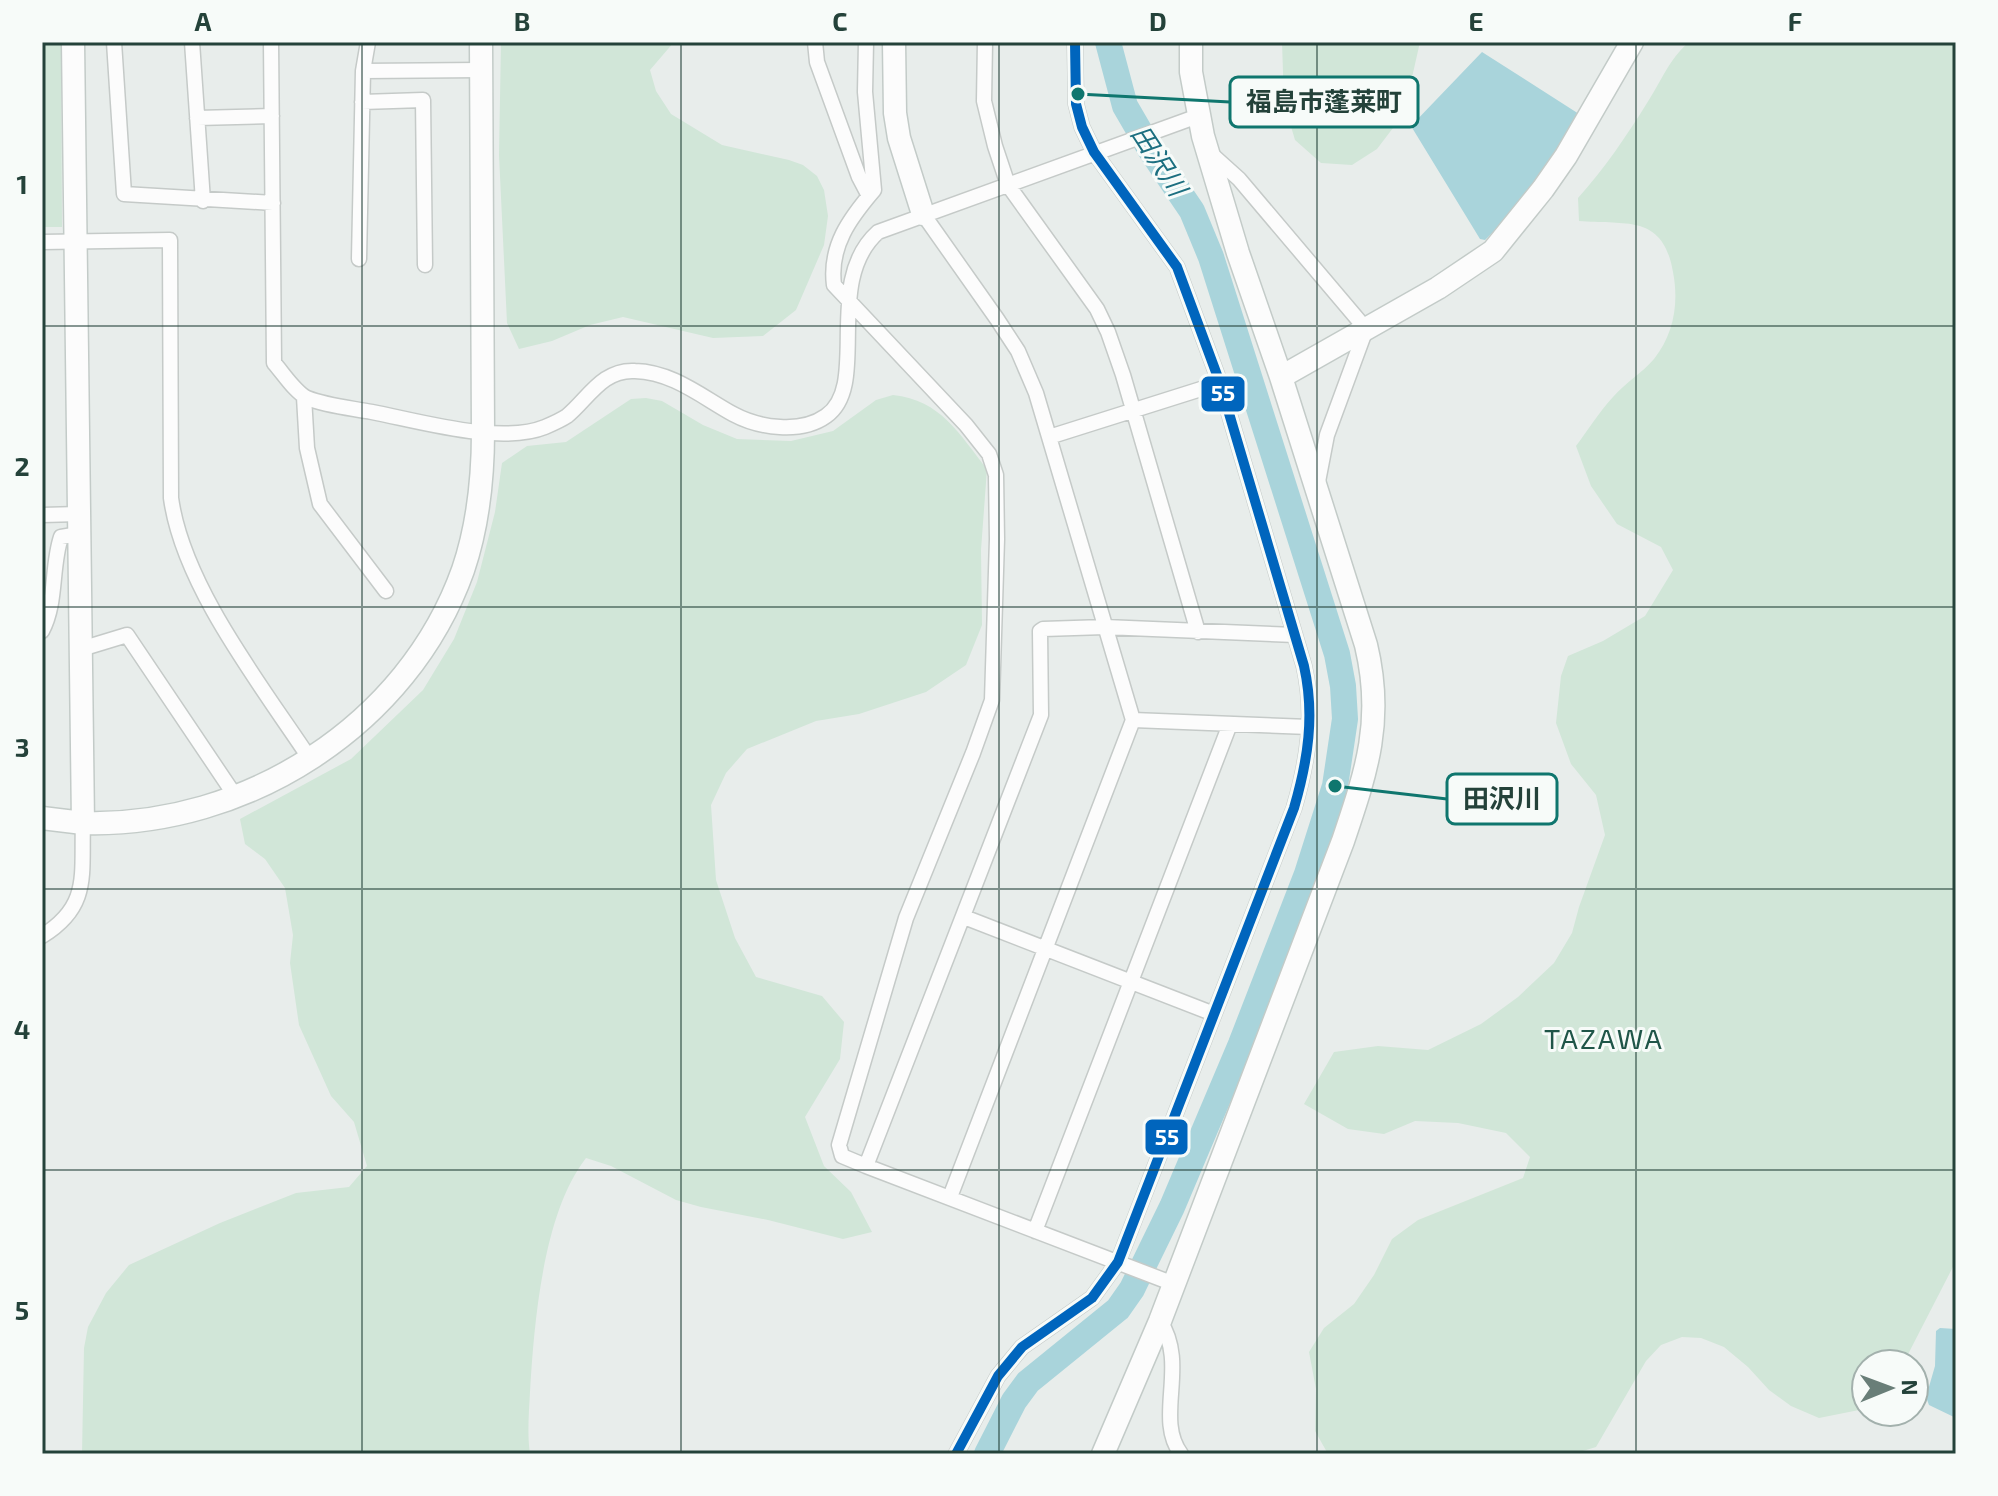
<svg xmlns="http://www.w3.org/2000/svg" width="1998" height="1496" viewBox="0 0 1998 1496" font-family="'Exo 2','Noto Sans JP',sans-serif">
<rect width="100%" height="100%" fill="#e8edeb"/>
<!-- green -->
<path fill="#d1e6d8" d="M 42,42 L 61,42 L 62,227 L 42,227 Z
M 501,42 L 674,42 L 650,70 L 656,91 L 671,114 L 722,145 L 789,160 L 803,165 L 817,176 L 824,190 L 828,216 L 824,245 L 796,310 L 763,336 L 713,338 L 623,317 L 590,325 L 552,341 L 519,349 L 507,323 L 499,155 Z
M 1282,42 L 1420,42 L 1406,104 L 1396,124 L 1377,149 L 1352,165 L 1321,163 L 1295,140 L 1284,103 Z
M 1689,42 L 1956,42 L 1956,1261 L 1903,1364 L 1866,1364 L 1866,1404 L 1859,1410 L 1819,1418 L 1791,1406 L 1769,1390 L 1748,1367 L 1724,1347 L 1701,1338 L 1682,1337 L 1661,1345 L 1646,1361 L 1596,1447 L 1573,1454 L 1328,1454 L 1315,1431 L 1316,1389 L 1309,1352 L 1324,1328 L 1354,1304 L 1374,1275 L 1392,1239 L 1418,1220 L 1523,1178 L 1530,1157 L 1506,1133 L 1458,1123 L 1415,1121 L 1384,1134 L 1348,1129 L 1304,1104 L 1334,1052 L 1378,1046 L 1428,1050 L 1481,1024 L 1518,997 L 1554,963 L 1572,933 L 1579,907 L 1605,835 L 1596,795 L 1571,764 L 1556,723 L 1561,676 L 1568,656 L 1603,641 L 1645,616 L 1673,570 L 1661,547 L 1617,524 L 1591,486 L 1576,446 C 1588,430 1599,412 1613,397 C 1625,383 1642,373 1654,359 C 1674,334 1679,303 1673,272 C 1663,214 1627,225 1579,221 L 1578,198 C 1604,169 1626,137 1647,103 C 1661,82 1669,59 1689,42 Z
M 893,395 C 941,400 959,434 987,469 L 981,550 L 982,625 L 966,665 L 926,692 L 859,714 L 816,721 L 747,749 L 726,773 L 711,805 L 716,880 L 735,938 L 756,977 L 822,996 L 844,1022 L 840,1059 L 805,1117 L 824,1166 L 851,1192 L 872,1232 L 843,1239 L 768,1220 L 701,1207 L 676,1200 L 611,1166 L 586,1158 C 543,1213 534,1323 530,1392 C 529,1412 527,1434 530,1454 L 82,1454 L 84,1348 L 88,1327 L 106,1293 L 129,1265 L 220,1223 L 296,1193 L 349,1187 L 367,1166 L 354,1122 L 331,1096 L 299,1025 L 290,963 L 293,935 L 285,888 L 265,859 L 245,844 L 240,819 L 351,759 L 423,690 L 454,639 L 477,582 L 495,512 L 502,463 L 527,446 L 566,442 L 631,399 L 646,398 L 662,401 L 703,425 L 737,439 L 791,441 L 833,431 L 876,400 Z"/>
<!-- water -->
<path fill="#a9d4db" d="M 1482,52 L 1579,114 L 1532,194 L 1485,240 L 1480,239 L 1411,126 Z
M 1940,1328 L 1956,1329 L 1956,1418 L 1929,1405 L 1926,1397 L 1935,1366 L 1936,1331 Z"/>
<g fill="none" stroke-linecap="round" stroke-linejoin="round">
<!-- river -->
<path stroke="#a9d4db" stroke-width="26" d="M 987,1454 L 1014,1401 L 1028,1382 L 1118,1309 L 1132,1289 L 1172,1207 L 1241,1044 L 1307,874 L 1335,786 L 1345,719 L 1343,686 L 1337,654 L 1211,257 L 1192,211 L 1150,149 L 1125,106 L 1108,42"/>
<!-- street casing -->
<g stroke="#c5cac8" stroke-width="17">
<path id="street" d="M 114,42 L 124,194 L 273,203
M 192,42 L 203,201
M 271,42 L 274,363 C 283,373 295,392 307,398 C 327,406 351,408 372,412 C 419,421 501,445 545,427 C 552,424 561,420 567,416 C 588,399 602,369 635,371 C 673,372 702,397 733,414 C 759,428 801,434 826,416 C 871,385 822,282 878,232 L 1198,116
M 815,42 L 817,62 L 859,177 L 869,196
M 866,42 L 865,92 L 874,190 C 850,218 829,246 834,285 L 966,425 L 989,454 L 996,475 L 997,539 L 992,700 L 973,753 L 906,918 L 839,1145 L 842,1156 L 866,1166 L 1174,1284
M 985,42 L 984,101 L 995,146 L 1008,185 L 1097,309 L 1108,332 L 1123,375 L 1198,632
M 363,71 L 481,70
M 362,102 L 423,100 L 425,265
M 197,118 L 272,116
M 1209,152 L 1239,179 L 1366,329 L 1327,435 L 1317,487
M 923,214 L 997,319 L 1018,351 L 1036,393 L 1133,720 L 950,1197
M 42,242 L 170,240 L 171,498 C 183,586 261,685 310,759
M 359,259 L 363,71 L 368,42
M 304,397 L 307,448 L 320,504 L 386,591
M 1049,437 L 1220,383
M 42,515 L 79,514
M 42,631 C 57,603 51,567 61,537 L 79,534
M 81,649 L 127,635 L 236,797
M 1133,720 L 1309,727
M 964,917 L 1214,1014
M 42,936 C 91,906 81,874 83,823
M 866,1166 L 1041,715 L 1040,631 L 1043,629 L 1105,627 L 1295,635
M 1035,1231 L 1230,724
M 1160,1321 C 1189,1365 1154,1418 1181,1454
M 956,1454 L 998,1376 L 1022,1347 L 1092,1298 L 1118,1262 L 1294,808 C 1308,760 1315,715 1304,666 L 1220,383 L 1177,267 L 1094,152 L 1082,127 L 1076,104 L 1075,42"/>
</g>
<!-- secondary casing -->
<g stroke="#c3cbc8" stroke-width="25">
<path id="secondary" d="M 894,42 L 895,113 L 899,138 L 923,214
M 1281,377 L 1438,288 L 1493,251 L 1543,189 L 1566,156 L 1632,42
M 42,818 L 83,823 L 73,42
M 83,823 C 246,828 408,725 463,570 C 478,526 483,479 483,432 L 481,42
M 1103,1454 L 1160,1321 L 1343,841 C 1367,770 1384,720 1366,645 L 1281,377 L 1238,253 L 1203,136 L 1191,72 L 1191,42"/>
</g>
<!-- street -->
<use href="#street" stroke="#fcfcfc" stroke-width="14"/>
<!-- secondary -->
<use href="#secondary" stroke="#fcfcfc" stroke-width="22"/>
<!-- bus-1 casing -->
<g stroke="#f7fbf9" stroke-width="16">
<path id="bus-1" d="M 956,1454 L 998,1376 L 1022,1347 L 1092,1298 L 1118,1262 L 1294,808 C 1308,760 1315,715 1304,666 L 1220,383 L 1177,267 L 1094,152 L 1082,127 L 1076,104 L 1075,42"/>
</g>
<!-- bus-1 -->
<use href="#bus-1" stroke="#0065bd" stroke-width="10"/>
</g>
<!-- grid -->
<path fill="none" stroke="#24423a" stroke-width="2" stroke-opacity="0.55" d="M 362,42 L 362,1454M 681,42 L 681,1454M 999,42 L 999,1454M 1317,42 L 1317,1454M 1636,42 L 1636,1454M 42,326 L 1956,326M 42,607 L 1956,607M 42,889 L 1956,889M 42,1170 L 1956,1170"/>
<g text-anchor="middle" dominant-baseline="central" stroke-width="6" stroke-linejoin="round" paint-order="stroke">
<!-- water labels -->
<g font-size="26" font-style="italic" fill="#1c6f80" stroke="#f7fbf9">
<text transform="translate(1160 160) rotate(57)">田沢川</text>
</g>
<!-- quarter labels -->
<g font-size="28" letter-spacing="2" fill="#1f5548" stroke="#f7fbf9">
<text x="1604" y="1038">TAZAWA</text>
</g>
</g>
<!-- callouts -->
<path fill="none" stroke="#0f766e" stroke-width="3" d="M1078 94L1230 102M1335 786L1447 799"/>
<g fill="#0f766e" stroke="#f7fbf9" stroke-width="3">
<circle cx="1078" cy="94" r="8"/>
<circle cx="1335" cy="786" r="8"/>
</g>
<g fill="#f7fbf9" stroke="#0f766e" stroke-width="3">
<rect x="1230" y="77" width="188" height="50" rx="8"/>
<rect x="1447" y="774" width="110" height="50" rx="8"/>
</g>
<g font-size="26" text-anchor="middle" font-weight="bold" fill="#24423a">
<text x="1324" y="111">福島市蓬莱町</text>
<text x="1502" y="808">田沢川</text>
</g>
<g stroke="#f7fbf9" stroke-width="3">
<rect x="1200" y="375" width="46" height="38" rx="8" fill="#0065bd"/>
<rect x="1144" y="1118" width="45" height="38" rx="8" fill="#0065bd"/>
</g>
<g font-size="22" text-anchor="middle" font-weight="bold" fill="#fff">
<text x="1223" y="401">55</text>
<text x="1167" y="1145">55</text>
</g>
<!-- border -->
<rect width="1998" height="1496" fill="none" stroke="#f7fbf9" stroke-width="88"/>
<!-- north arrow -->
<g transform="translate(1890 1388) rotate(89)"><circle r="38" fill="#f7fbf9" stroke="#a3b1ad" stroke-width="2"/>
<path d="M0-6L14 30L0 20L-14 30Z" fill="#697e78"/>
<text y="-12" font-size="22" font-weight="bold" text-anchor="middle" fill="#24423a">N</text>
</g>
<rect x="44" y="44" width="1910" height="1408" fill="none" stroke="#24423a" stroke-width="3"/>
<g font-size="26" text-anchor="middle" font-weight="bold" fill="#24423a">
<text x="203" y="31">A</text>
<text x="522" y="31">B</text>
<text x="840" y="31">C</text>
<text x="1158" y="31">D</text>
<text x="1476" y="31">E</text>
<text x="1795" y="31">F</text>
<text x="22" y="194">1</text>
<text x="22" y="476">2</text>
<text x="22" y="757">3</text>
<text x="22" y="1039">4</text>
<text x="22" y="1320">5</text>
</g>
</svg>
